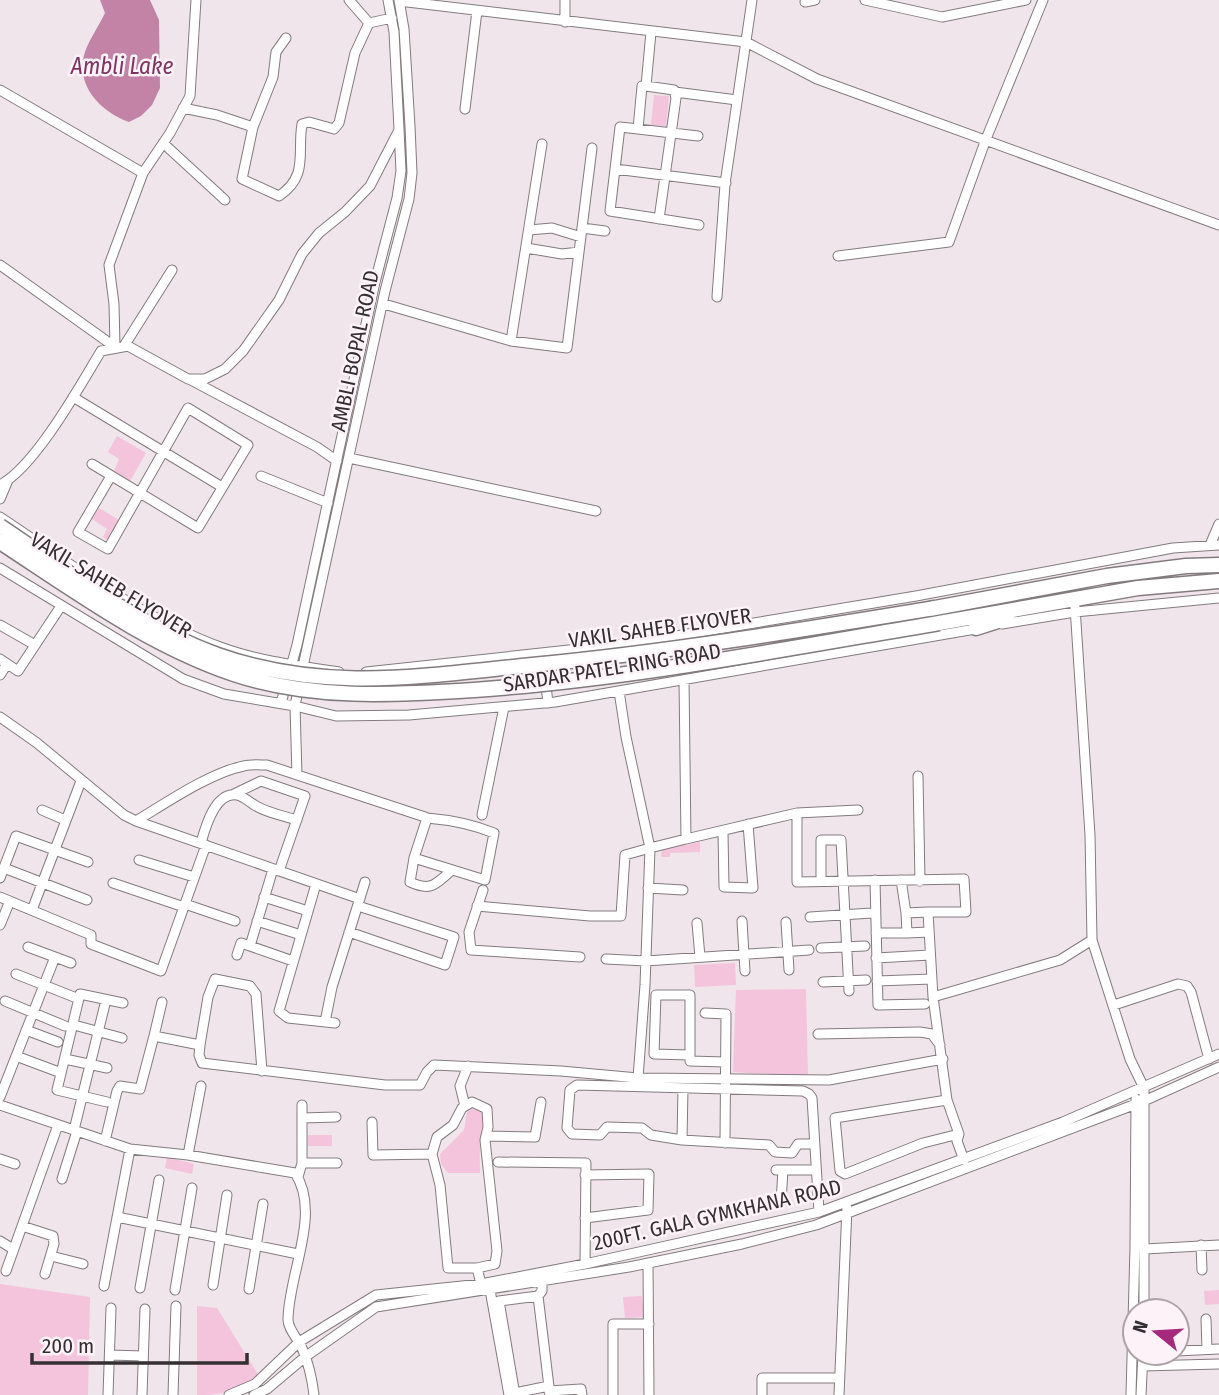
<svg xmlns="http://www.w3.org/2000/svg" width="1219" height="1395" viewBox="0 0 1219 1395" font-family="'Fira Sans Condensed',sans-serif">
<rect width="100%" height="100%" fill="#efe5ea"/>
<!-- green -->
<path fill="#f3c4dc" d="M 654,95 L 669,96 L 666,126 L 651,125 Z
M 117,436 L 146,453 L 130,481 L 114,471 L 119,459 L 108,452 Z
M 99,508 L 119,520 L 107,540 L 103,537 L 107,529 L 92,519 Z
M 700,842 L 700,852 L 670,853 L 670,857 L 661,857 L 662,849 Z
M 735,963 L 736,985 L 695,987 L 694,965 Z
M 806,989 L 808,1076 L 733,1072 L 736,990 Z
M 472,1109 C 491,1112 483,1127 481,1139 C 479,1150 480,1163 480,1173 L 448,1173 L 441,1164 L 440,1154 L 464,1130 L 467,1112 Z
M 308,1135 L 332,1135 L 332,1146 L 308,1146 Z
M 167,1157 L 194,1164 L 192,1174 L 165,1168 Z
M 0,1284 L 90,1297 L 88,1395 L 0,1395 Z
M 1219,1290 L 1219,1304 L 1205,1305 L 1204,1291 Z
M 642,1296 L 644,1317 L 625,1318 L 623,1297 Z
M 197,1306 L 217,1308 L 259,1376 C 236,1391 224,1395 197,1395 Z"/>
<!-- water -->
<path fill="#c283a6" d="M 100,0 L 150,0 L 159,20 L 160,88 L 152,105 L 141,116 L 129,122 C 101,112 74,85 85,52 C 90,38 99,26 105,13 Z"/>
<g fill="none" stroke-linecap="round" stroke-linejoin="round">
<!-- minor casing -->
<g stroke="#847b7f" stroke-width="11">
<path id="minor" d="M 349,0 L 369,23
M 565,0 L 565,22
M 865,0 L 942,17 L 1026,0
M 399,1 L 746,42 L 817,79 L 1219,225
M 805,2 L 815,0
M 651,32 L 646,86 L 674,90 L 676,98 L 659,219
M 286,38 L 276,52 L 273,77 L 253,127 L 242,179 L 279,196 C 309,176 297,153 302,124 L 309,122 L 334,129 L 339,123 L 355,53 L 369,23 L 392,18
M 646,86 L 642,86 L 638,129 L 698,136
M 0,90 L 143,173
M 675,92 L 737,100
M 183,108 L 217,115 L 253,127
M 465,109 L 477,11
M 638,129 L 620,127 L 610,211 L 699,225
M 163,143 L 225,200
M 615,169 L 726,183
M 582,228 L 605,231
M 529,230 L 552,228 L 581,237
M 526,248 L 562,254 L 579,252
M 838,256 L 949,242 L 986,139 L 1043,0
M 0,265 L 115,347
M 717,297 L 725,184 L 752,0
M 384,304 L 511,341 L 567,348 L 592,148
M 511,341 L 542,144
M 124,346 L 172,270
M 115,347 L 114,304 L 109,265 L 143,173 L 170,133 L 190,96 L 196,0
M 189,379 L 317,447 L 337,461
M 73,397 L 222,487
M 349,458 L 596,511
M 92,464 L 198,528 L 248,445 L 188,408 L 108,549 L 78,532 L 111,476
M 261,476 L 328,503
M 0,485 C 35,467 80,386 101,351 L 128,346 L 188,379 L 205,379 L 225,369 L 243,351 L 279,300 L 302,254 L 319,233 L 345,212 L 370,186 L 399,130
M 0,499 L 8,480
M 0,517 C 71,564 142,619 223,648 C 259,661 300,666 339,672
M 1210,545 L 1219,524
M 0,568 L 183,679 L 224,694 L 295,706 L 336,716 L 409,715 L 555,702 L 981,628
M 1075,607 L 1090,835 L 1092,940 L 1130,1059 L 1144,1088 L 1144,1311
M 1002,624 L 1075,612 L 1219,598
M 0,625 L 35,645
M 0,659 L 18,671 L 61,606
M 543,661 L 548,703
M 302,671 L 385,291 L 409,199 L 412,173 L 410,126 L 404,29 L 399,0
M 366,672 L 634,643 L 916,596 L 1173,548 L 1219,545
M 0,675 L 7,664
M 281,703 L 297,645 L 375,282 L 397,198 L 401,171 L 399,129 L 394,32 L 388,0
M 0,717 L 37,743 L 124,815 L 136,821 C 166,803 211,772 244,766 C 251,764 260,765 267,765 L 425,817 L 427,818 C 451,820 472,824 494,833 L 485,880 L 414,858 L 427,818
M 297,775 L 295,706 L 299,685
M 918,776 L 920,881
M 234,794 L 261,781 L 305,796 L 279,871
M 42,810 L 65,820
M 797,813 L 797,882 L 964,879 L 966,912 L 928,912
M 482,815 L 504,707
M 136,821 L 360,899
M 723,832 L 724,887 L 753,888 L 748,824
M 686,839 L 797,813 L 858,810
M 201,843 C 205,828 215,791 237,795 C 245,797 249,802 256,806 C 268,813 284,816 297,820
M 414,858 L 410,882 C 432,892 435,884 452,870
M 139,860 L 194,877
M 4,868 L 87,900
M 0,878 L 16,836 L 88,862
M 875,880 L 878,1005 L 925,1004
M 901,880 L 906,913 L 928,912 L 933,997 L 947,1100 L 959,1134 L 957,1141 L 964,1160
M 821,881 L 821,840 L 841,840 L 849,991
M 113,883 L 184,907
M 316,884 L 279,1011 L 288,1018 L 335,1023
M 648,888 L 683,890
M 483,890 L 469,932 L 471,950 L 580,957
M 0,897 L 91,935 L 91,944 L 161,971 L 206,845
M 264,897 L 308,911
M 185,904 L 235,921
M 477,906 L 590,916 L 621,916 L 625,855 L 650,848 L 626,737 L 619,691
M 32,910 L 81,781
M 906,913 L 907,933 L 929,932
M 810,917 L 872,913
M 257,921 L 301,935
M 742,921 L 745,971
M 786,922 L 789,970
M 697,923 L 700,957
M 0,925 L 10,901
M 349,932 L 445,965 L 454,937 L 358,906
M 876,933 L 907,933
M 250,946 L 293,961
M 28,947 L 71,963
M 821,948 L 865,946
M 237,955 L 241,943 L 250,946 L 273,869
M 876,958 L 930,955
M 606,959 L 646,961 L 809,950
M 16,974 L 74,997
M 877,981 L 932,979
M 823,982 L 866,980
M 933,997 L 1060,960 L 1092,940
M 5,1001 L 65,1026
M 1114,1005 L 1178,984 L 1187,986 L 1191,992 L 1209,1059
M 705,1013 L 726,1014 L 725,1143
M 325,1022 L 332,987 L 365,882
M 74,1025 L 122,1038
M 26,1030 L 58,1042
M 818,1034 L 920,1032 L 932,1034 L 940,1045
M 154,1036 L 162,1002
M 200,1045 L 208,997 L 215,979 L 250,986 L 256,994 L 262,1071
M 690,1055 L 654,1054 L 656,995 L 690,995 L 690,1061 L 725,1062
M 16,1056 L 56,1071
M 65,1059 L 107,1068
M 638,1078 L 645,985 L 650,848 L 686,839 L 684,680
M 0,1097 L 55,957
M 947,1100 L 835,1118 L 840,1171 L 845,1174 L 923,1143 L 959,1134
M 107,1102 L 57,1090 L 80,994 L 123,1003
M 0,1105 L 130,1149 L 188,1155 L 295,1173 C 322,1213 288,1275 288,1320 C 288,1329 298,1339 302,1348 C 309,1364 312,1378 314,1395
M 465,1106 L 460,1086 L 468,1066
M 302,1118 L 336,1117
M 372,1122 L 373,1155 L 432,1154
M 74,1130 L 106,1000
M 486,1136 L 535,1137 L 541,1102
M 682,1140 L 683,1088
M 105,1141 L 117,1091 L 120,1086 L 140,1089 L 154,1036 L 200,1045 L 199,1055 L 202,1063 L 385,1085 L 420,1085 L 427,1072 L 434,1065 L 561,1071 L 638,1078 L 829,1080 L 943,1059
M 814,1144 L 798,1144 L 792,1153 L 775,1152 L 769,1145 L 682,1140 L 651,1135 L 642,1128 L 607,1127 L 600,1135 L 572,1134 L 567,1128 L 570,1090 L 577,1085 L 803,1091 L 809,1094 L 812,1098 L 819,1212
M 188,1155 L 201,1086
M 0,1159 L 15,1164
M 498,1162 L 586,1163 L 585,1264
M 302,1163 L 337,1163
M 776,1170 L 816,1170
M 298,1177 L 302,1163 L 302,1105
M 62,1179 L 77,1131
M 781,1202 L 783,1170
M 117,1217 L 298,1254
M 585,1218 L 648,1210 L 649,1174 L 585,1175
M 22,1226 L 53,1236 L 54,1244 L 45,1274
M 0,1241 L 13,1249
M 1201,1245 L 1202,1270
M 1145,1249 L 1219,1245
M 51,1256 L 83,1264
M 648,1263 L 649,1395
M 477,1268 L 495,1264 L 497,1251 L 485,1140 L 488,1127 L 487,1109 L 472,1102 L 462,1108 L 453,1125 L 437,1137 L 432,1154 L 440,1185 L 448,1268 L 477,1268 L 481,1284
M 6,1271 L 58,1125
M 213,1285 L 227,1195
M 104,1286 L 130,1149
M 140,1288 L 159,1180
M 249,1289 L 263,1204
M 175,1290 L 192,1188
M 490,1290 L 509,1395
M 538,1296 L 550,1395
M 1206,1319 L 1207,1349
M 1177,1351 L 1219,1349
M 110,1355 L 143,1356
M 1143,1366 L 1219,1364
M 549,1391 L 581,1389 L 582,1395
M 515,1393 L 549,1386
M 108,1395 L 111,1308
M 142,1395 L 145,1309
M 173,1395 L 176,1306
M 229,1395 L 255,1384 L 299,1342 L 376,1295 L 481,1284 L 585,1264 L 819,1212 L 1063,1122 L 1219,1054
M 254,1395 L 267,1389 L 305,1357 L 376,1307 L 629,1267 L 742,1244 L 816,1225 L 1144,1101 L 1219,1067
M 515,1395 L 499,1301 L 538,1296 L 542,1291 L 542,1282
M 613,1395 L 613,1324 L 649,1324
M 762,1395 L 762,1378 L 839,1378
M 839,1395 L 847,1208
M 1131,1395 L 1135,1247 L 1136,1099
M 1141,1395 L 1143,1353"/>
</g>
<!-- highway casing -->
<g stroke="#847b7f" stroke-width="17">
<path id="highway" d="M 935,608 L 1107,576 L 1186,566 L 1219,565
M 939,623 L 1138,588 L 1219,581
M 976,628 L 1007,618"/>
</g>
<!-- minor -->
<use href="#minor" stroke="#fff" stroke-width="9"/>
<!-- highway -->
<use href="#highway" stroke="#fff" stroke-width="14"/>
<!-- highway-bridge casing -->
<g stroke="#847b7f" stroke-width="17" stroke-linecap="butt">
<path id="highway-bridge" d="M 0,526 C 69,572 139,627 218,655 C 325,693 422,676 532,665 C 668,652 801,630 935,608
M 0,542 C 75,591 148,645 234,674 C 312,700 393,695 474,690 C 630,679 785,649 939,623"/>
</g>
<!-- highway-bridge -->
<use href="#highway-bridge" stroke="#fff" stroke-width="14"/>
</g>
<g text-anchor="middle" dominant-baseline="central" stroke-width="5" stroke-linejoin="round" paint-order="stroke">
<!-- street labels -->
<g font-size="21" fill="#343032" stroke="#fdf2f7">
<text transform="translate(355 351) rotate(-78)">AMBLI BOPAL ROAD</text>
<text transform="translate(111 585) rotate(31)">VAKIL SAHEB FLYOVER</text>
<text transform="translate(660 628) rotate(-8)">VAKIL SAHEB FLYOVER</text>
<text transform="translate(612 668) rotate(-9)">SARDAR PATEL RING ROAD</text>
<text transform="translate(717 1215) rotate(-13)">200FT. GALA GYMKHANA ROAD</text>
</g>
<!-- water labels -->
<g font-size="23" font-style="italic" fill="#803462" stroke="#fdf2f7">
<text x="122" y="66">Ambli Lake</text>
</g>
</g>
<!-- north arrow -->
<g transform="translate(1156 1332) rotate(288)"><circle r="33" fill="#fdf2f7" stroke="#ada4a8" stroke-width="2"/>
<path d="M0-5L12 26L0 18L-12 26Z" fill="#a7297b"/>
<text y="-10" font-size="19" font-weight="bold" text-anchor="middle" fill="#343032">N</text>
</g>
<!-- scale -->
<path d="M32 1353v10h215v-10" fill="none" stroke="#343032" stroke-width="3.5"/>
<text x="42" y="1353" font-size="21" fill="#343032" stroke="#fdf2f7" stroke-width="5" paint-order="stroke">200 m</text>
</svg>
